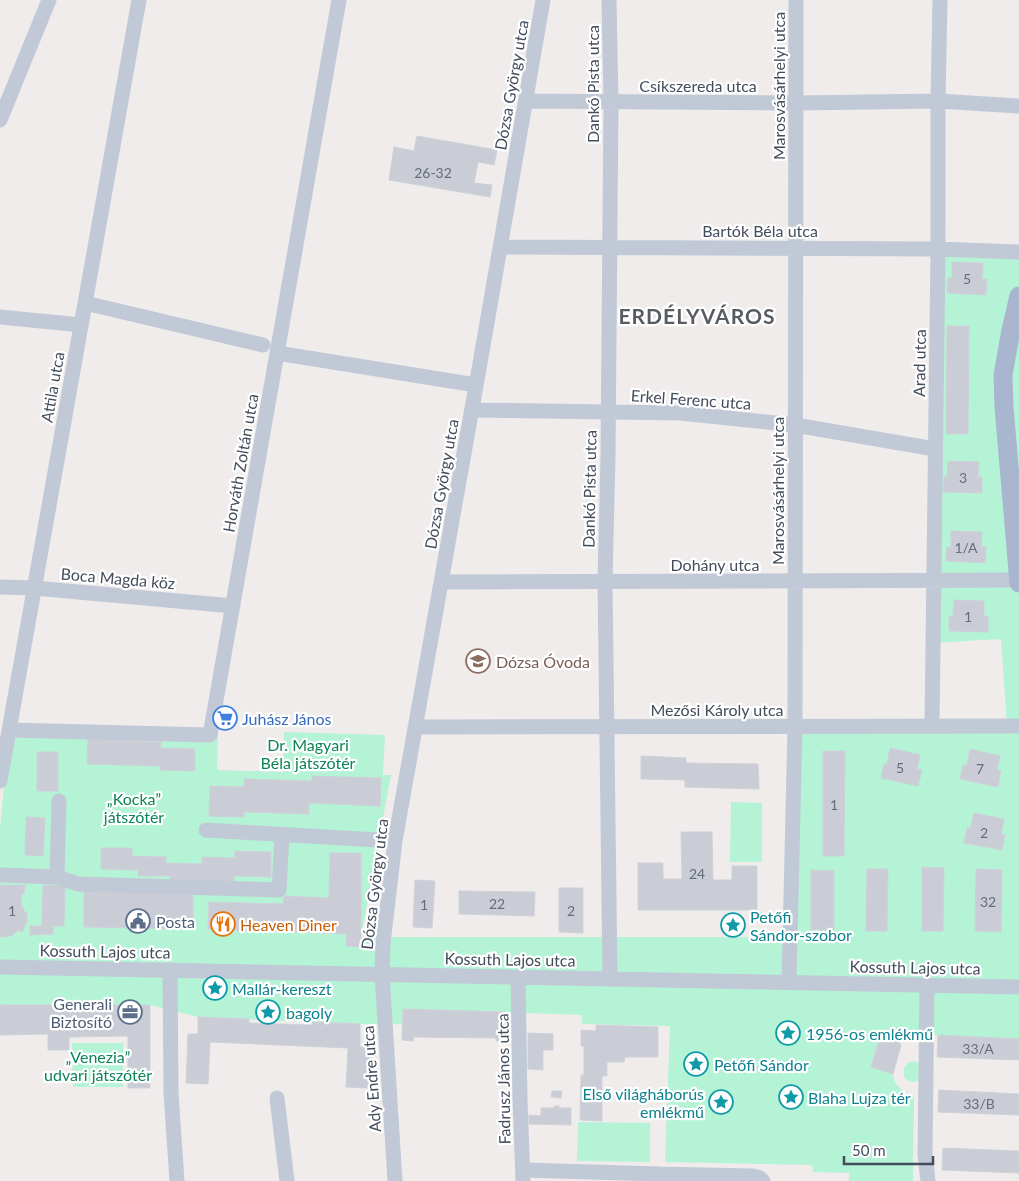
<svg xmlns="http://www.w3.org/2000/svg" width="1019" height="1181" viewBox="0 0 1019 1181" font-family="Lato,sans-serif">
<rect width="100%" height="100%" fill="#f0ecec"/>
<!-- green -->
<path fill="#b4f3d5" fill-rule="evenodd" d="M 938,249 L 1019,253 L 1019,293 L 1011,330 L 1019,588 L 1019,1039 L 898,1034 L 897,1039 L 881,1034 L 871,1067 L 893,1074 C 894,1086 903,1092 914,1096 L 913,1181 L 849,1181 L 849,1173 L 813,1172 L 812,1165 L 665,1162 L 670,1026 L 582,1024 L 582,1015 L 403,1009 L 402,1024 L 360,1024 L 198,1017 L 150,1005 L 0,1005 L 0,937 C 7,937 14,936 18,930 L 22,932 L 27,921 L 27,913 C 20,908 22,902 22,894 L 24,894 L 24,885 L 0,885 L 0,827 L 10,729 L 218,730 L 217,770 L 283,772 L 284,732 L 385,735 L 383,775 L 391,775 L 361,937 L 790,937 L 795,726 L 1007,726 L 1001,639 L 933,643 ZM 30,926 L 53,926 L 53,934 L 30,935 Z
M 1019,298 L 1019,579 L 1004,407 Z
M 731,802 L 762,803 L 762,862 L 730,862 Z
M 72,1043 L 123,1043 L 123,1087 L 73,1087 Z
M 913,1061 L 920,1063 L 921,1079 C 905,1090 895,1067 913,1061 Z
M 578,1122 L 650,1123 L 650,1162 L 577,1161 Z"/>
<!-- building -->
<path fill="#cacdd5" stroke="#cfd1d9" d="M 417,136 L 497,150 L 494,165 L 478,162 L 474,183 L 492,185 L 490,197 L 389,180 L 394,147 L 414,151 Z
M 952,262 L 983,263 L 982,279 L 987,279 L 986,295 L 947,293 L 948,278 L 952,278 Z
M 947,326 L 969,326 L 968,434 L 946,434 Z
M 948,461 L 979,462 L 978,477 L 982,477 L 982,493 L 943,492 L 944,477 L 947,477 Z
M 951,531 L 982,532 L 981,547 L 986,547 L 985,563 L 946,561 L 947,547 L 951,547 Z
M 954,600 L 984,601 L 984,616 L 988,616 L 988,632 L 949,631 L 949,616 L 953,616 Z
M 88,739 L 161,742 L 160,748 L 195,749 L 195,771 L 160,770 L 160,766 L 87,764 Z
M 890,748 L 920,755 L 917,769 L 922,770 L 918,786 L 881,778 L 884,764 L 887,764 Z
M 970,749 L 1000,756 L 997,770 L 1001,771 L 998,787 L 960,779 L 963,765 L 967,765 Z
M 823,751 L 845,751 L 844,856 L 823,856 Z
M 37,752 L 58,752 L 58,791 L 37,791 Z
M 641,756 L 686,758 L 686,763 L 758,764 L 759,789 L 685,787 L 685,780 L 641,779 Z
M 312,776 L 381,778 L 380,806 L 309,803 L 309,814 L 244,812 L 244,817 L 209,816 L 210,786 L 244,787 L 244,779 L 312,781 Z
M 974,813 L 1004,819 L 1001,834 L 1005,835 L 1002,850 L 964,843 L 967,828 L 970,829 Z
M 26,817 L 45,818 L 43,856 L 25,855 Z
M 681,832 L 712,832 L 713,880 L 732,880 L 732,866 L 757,866 L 757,910 L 638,910 L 638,863 L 663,863 L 663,879 L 682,879 Z
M 101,848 L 132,848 L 132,856 L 166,857 L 166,863 L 202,864 L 202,857 L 235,858 L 235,851 L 271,852 L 271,877 L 234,876 L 234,884 L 170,883 L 170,876 L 138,876 L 138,870 L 101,869 Z
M 330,853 L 361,853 L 361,947 L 346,946 L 347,934 L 208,929 L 209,902 L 283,904 L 284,896 L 329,898 Z
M 922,867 L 944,868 L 943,931 L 922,931 Z
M 867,869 L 888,869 L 887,931 L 866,931 Z
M 976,869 L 1002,870 L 1001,932 L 975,931 Z
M 811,870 L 834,871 L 834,930 L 811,930 Z
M 415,880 L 435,881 L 432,928 L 413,927 Z
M 0,885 L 25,885 L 24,894 L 22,894 L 21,904 L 25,912 L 27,913 L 27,921 L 22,932 L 18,930 L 13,935 L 5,937 L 0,937 Z
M 43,885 L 65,886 L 64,926 L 42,926 Z
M 559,888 L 583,888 L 583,933 L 559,932 Z
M 84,890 L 193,891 L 193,929 L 84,927 Z
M 459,891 L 535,892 L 534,916 L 459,914 Z
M 30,926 L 53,926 L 53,934 L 30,935 Z
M 0,1005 L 150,1005 L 150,1088 L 128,1088 L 128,1036 L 69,1037 L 69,1050 L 48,1050 L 48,1034 L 0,1035 Z
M 403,1009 L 506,1012 L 507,1041 L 496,1041 L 496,1038 L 413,1037 L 414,1041 L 402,1040 Z
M 198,1017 L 249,1019 L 249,1023 L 312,1025 L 312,1022 L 360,1024 L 360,1047 L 371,1047 L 369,1088 L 346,1087 L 348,1048 L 210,1042 L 208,1084 L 186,1083 L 188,1034 L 198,1034 Z
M 596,1025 L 658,1027 L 658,1057 L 625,1057 L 624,1062 L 607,1062 L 607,1076 L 602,1076 L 602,1121 L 580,1120 L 581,1075 L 584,1075 L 584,1046 L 581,1046 L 581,1030 L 596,1031 Z
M 528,1033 L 553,1034 L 553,1050 L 543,1050 L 543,1070 L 528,1069 Z
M 881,1034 L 897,1039 L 901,1045 L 893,1074 L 871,1067 Z
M 938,1035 L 1019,1039 L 1019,1060 L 937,1057 Z
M 939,1090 L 1019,1094 L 1019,1115 L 938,1112 Z
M 552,1091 L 562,1091 L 561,1098 L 551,1097 Z
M 554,1106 L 559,1106 L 559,1108 L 571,1108 L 571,1125 L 529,1124 L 529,1115 L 541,1116 L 541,1108 L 554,1108 Z
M 943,1148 L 1019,1151 L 1019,1173 L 942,1170 Z"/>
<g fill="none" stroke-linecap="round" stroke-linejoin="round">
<!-- minor -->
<path stroke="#c1c9d6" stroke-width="15" d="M 609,0 L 611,102 L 608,456 L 605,581 L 610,979
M 526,101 L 797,103 L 938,101 L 1019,106
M 0,120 L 49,0
M 501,247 L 938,249 L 1019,252
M 85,303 L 263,345
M 0,317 L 81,325
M 277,353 L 476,385
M 472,410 L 680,413 L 795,425 L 935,449
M 441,582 L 1019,580
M 0,587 L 34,588 L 233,606
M 932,726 L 938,249 L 938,101 L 940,0
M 415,727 L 1019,726
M 9,730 L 210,735 L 339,0
M 0,781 L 139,0
M 206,830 L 395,841
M 0,875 L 57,877 L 78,884 L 279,890 L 282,835
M 57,877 L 59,801
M 0,967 L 1019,987
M 170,970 L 171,1093 L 177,1181
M 518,977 L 520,1100 L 523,1181
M 789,982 L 795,726 L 796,0
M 927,985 L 925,1155 L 928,1181
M 277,1098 L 287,1181
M 523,1170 L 660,1174
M 395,1181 L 382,974 L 383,944 L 395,841 L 479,369 L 543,0
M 668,1181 L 660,1174 L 753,1176 L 760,1178 L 763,1181"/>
<!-- major -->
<path stroke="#a8b7cf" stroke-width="19" d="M 1019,296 L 1011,330 L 1003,375 L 1004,407 L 1019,583"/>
</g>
<!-- icons -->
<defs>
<g id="school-ring" transform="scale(1.25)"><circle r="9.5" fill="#fff" stroke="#8d6e63" stroke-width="1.5"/><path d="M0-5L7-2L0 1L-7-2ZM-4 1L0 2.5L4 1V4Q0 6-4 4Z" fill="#8d6e63"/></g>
<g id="supermarket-ring" transform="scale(1.25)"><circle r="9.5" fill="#fff" stroke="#3f7fe0" stroke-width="1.5"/><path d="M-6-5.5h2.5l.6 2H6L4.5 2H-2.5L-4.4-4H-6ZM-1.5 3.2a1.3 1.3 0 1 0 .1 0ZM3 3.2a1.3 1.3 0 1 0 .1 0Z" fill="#3f7fe0"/></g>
<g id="civic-ring" transform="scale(1.25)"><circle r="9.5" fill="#fff" stroke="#5c6f8a" stroke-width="1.5"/><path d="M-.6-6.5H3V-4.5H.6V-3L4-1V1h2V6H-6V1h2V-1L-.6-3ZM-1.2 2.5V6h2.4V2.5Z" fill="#5c6f8a"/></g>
<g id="restaurant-ring" transform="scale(1.25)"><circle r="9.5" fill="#fff" stroke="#e8710a" stroke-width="1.5"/><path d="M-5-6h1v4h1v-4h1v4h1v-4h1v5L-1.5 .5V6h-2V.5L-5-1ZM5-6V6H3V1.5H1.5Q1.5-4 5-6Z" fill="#e8710a"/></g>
<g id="sight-ring" transform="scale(1.25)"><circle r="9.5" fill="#fff" stroke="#0f9aa8" stroke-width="1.5"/><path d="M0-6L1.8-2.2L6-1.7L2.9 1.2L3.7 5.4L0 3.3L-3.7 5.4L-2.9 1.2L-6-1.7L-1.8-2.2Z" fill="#0f9aa8"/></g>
<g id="office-ring" transform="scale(1.25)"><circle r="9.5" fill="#fff" stroke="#5c6f8a" stroke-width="1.5"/><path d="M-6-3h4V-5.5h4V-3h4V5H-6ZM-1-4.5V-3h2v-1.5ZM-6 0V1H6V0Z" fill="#5c6f8a"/></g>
</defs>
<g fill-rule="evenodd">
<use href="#school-ring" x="478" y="661"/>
<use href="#supermarket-ring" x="225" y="718"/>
<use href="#civic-ring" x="138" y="921"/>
<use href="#restaurant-ring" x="223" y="924"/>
<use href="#sight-ring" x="733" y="925"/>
<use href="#sight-ring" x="215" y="988"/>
<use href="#office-ring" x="130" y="1012"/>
<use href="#sight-ring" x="268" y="1012"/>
<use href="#sight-ring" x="788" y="1033"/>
<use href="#sight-ring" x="696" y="1064"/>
<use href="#sight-ring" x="791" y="1097"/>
<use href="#sight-ring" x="721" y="1102"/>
</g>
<g text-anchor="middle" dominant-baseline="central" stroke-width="4.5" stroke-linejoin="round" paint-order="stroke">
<!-- number labels -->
<g font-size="14" fill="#656d7a">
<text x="433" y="172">26-32</text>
<text x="967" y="278">5</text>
<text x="963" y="477">3</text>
<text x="966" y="547">1/A</text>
<text x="968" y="616">1</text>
<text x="900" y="767">5</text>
<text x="980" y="768">7</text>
<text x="834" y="804">1</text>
<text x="984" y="832">2</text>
<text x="697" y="873">24</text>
<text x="988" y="901">32</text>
<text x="497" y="903">22</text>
<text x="424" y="904">1</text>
<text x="12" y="910">1</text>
<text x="571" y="910">2</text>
<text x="978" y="1048">33/A</text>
<text x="979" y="1103">33/B</text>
</g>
<!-- street labels -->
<g font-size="16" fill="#434d5c" stroke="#fff">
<text transform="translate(592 84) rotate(-90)">Dankó Pista utca</text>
<text transform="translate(511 85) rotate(-80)">Dózsa György utca</text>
<text x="698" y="85">Csíkszereda utca</text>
<text transform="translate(778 86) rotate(-90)">Marosvásárhelyi utca</text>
<text x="760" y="230">Bartók Béla utca</text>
<text transform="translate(919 363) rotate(-89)">Arad utca</text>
<text transform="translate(52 387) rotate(-80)">Attila utca</text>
<text transform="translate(691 399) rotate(4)">Erkel Ferenc utca</text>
<text transform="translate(240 463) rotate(-80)">Horváth Zoltán utca</text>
<text transform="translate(441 484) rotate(-80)">Dózsa György utca</text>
<text transform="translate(589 489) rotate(-89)">Dankó Pista utca</text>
<text transform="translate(777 491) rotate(-90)">Marosvásárhelyi utca</text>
<text x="715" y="564">Dohány utca</text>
<text transform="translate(118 578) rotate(5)">Boca Magda köz</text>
<text x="717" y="709">Mezősi Károly utca</text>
<text transform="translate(374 884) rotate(-83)">Dózsa György utca</text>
<text transform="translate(105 951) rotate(1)">Kossuth Lajos utca</text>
<text transform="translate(510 959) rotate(1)">Kossuth Lajos utca</text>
<text transform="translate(915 967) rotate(1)">Kossuth Lajos utca</text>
<text transform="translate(371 1079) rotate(-94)">Ady Endre utca</text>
<text transform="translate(503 1079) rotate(-91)">Fadrusz János utca</text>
</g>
<!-- education labels -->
<g font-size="16" fill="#785e54" stroke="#fff" text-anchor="start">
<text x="496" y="661">Dózsa Óvoda</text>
</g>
<!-- shop labels -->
<g font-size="16" fill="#366cbe" stroke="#fff" text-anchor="start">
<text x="242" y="718">Juhász János</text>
</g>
<!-- park labels -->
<g font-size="16" fill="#0c8557" stroke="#fff">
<text x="308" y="744">Dr. Magyari<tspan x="308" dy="18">Béla játszótér</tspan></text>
<text x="134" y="798">„Kocka”<tspan x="134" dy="18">játszótér</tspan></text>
<text x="98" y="1056">„Venezia”<tspan x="98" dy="18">udvari játszótér</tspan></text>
</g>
<!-- culture labels -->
<g font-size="16" fill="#0d838f" stroke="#fff" text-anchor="start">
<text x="750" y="916">Petőfi<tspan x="750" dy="18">Sándor-szobor</tspan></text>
<text x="232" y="988">Mallár-kereszt</text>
<text x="286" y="1012">bagoly</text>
<text x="806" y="1033">1956-os emlékmű</text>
<text x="714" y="1064">Petőfi Sándor</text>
<text x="704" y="1093" text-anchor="end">Első világháborús<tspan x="704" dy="18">emlékmű</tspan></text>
<text x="808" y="1097">Blaha Lujza tér</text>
</g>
<!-- service labels -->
<g font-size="16" fill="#4e5e75" stroke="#fff" text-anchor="start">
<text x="156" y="921">Posta</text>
<text x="112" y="1003" text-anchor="end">Generali<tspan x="112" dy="18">Biztosító</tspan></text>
</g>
<!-- food labels -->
<g font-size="16" fill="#c56008" stroke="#fff" text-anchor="start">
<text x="240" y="924">Heaven Diner</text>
</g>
<!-- district labels -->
<g font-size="21" font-weight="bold" letter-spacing="1" fill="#585c62" stroke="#fff">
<text x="697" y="315">ERDÉLYVÁROS</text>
</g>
</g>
<!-- scale -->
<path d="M844 1156v8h89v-8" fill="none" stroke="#434d5c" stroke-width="2.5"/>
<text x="852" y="1156" font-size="15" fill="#434d5c" stroke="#ffffff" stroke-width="4" paint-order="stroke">50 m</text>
</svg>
